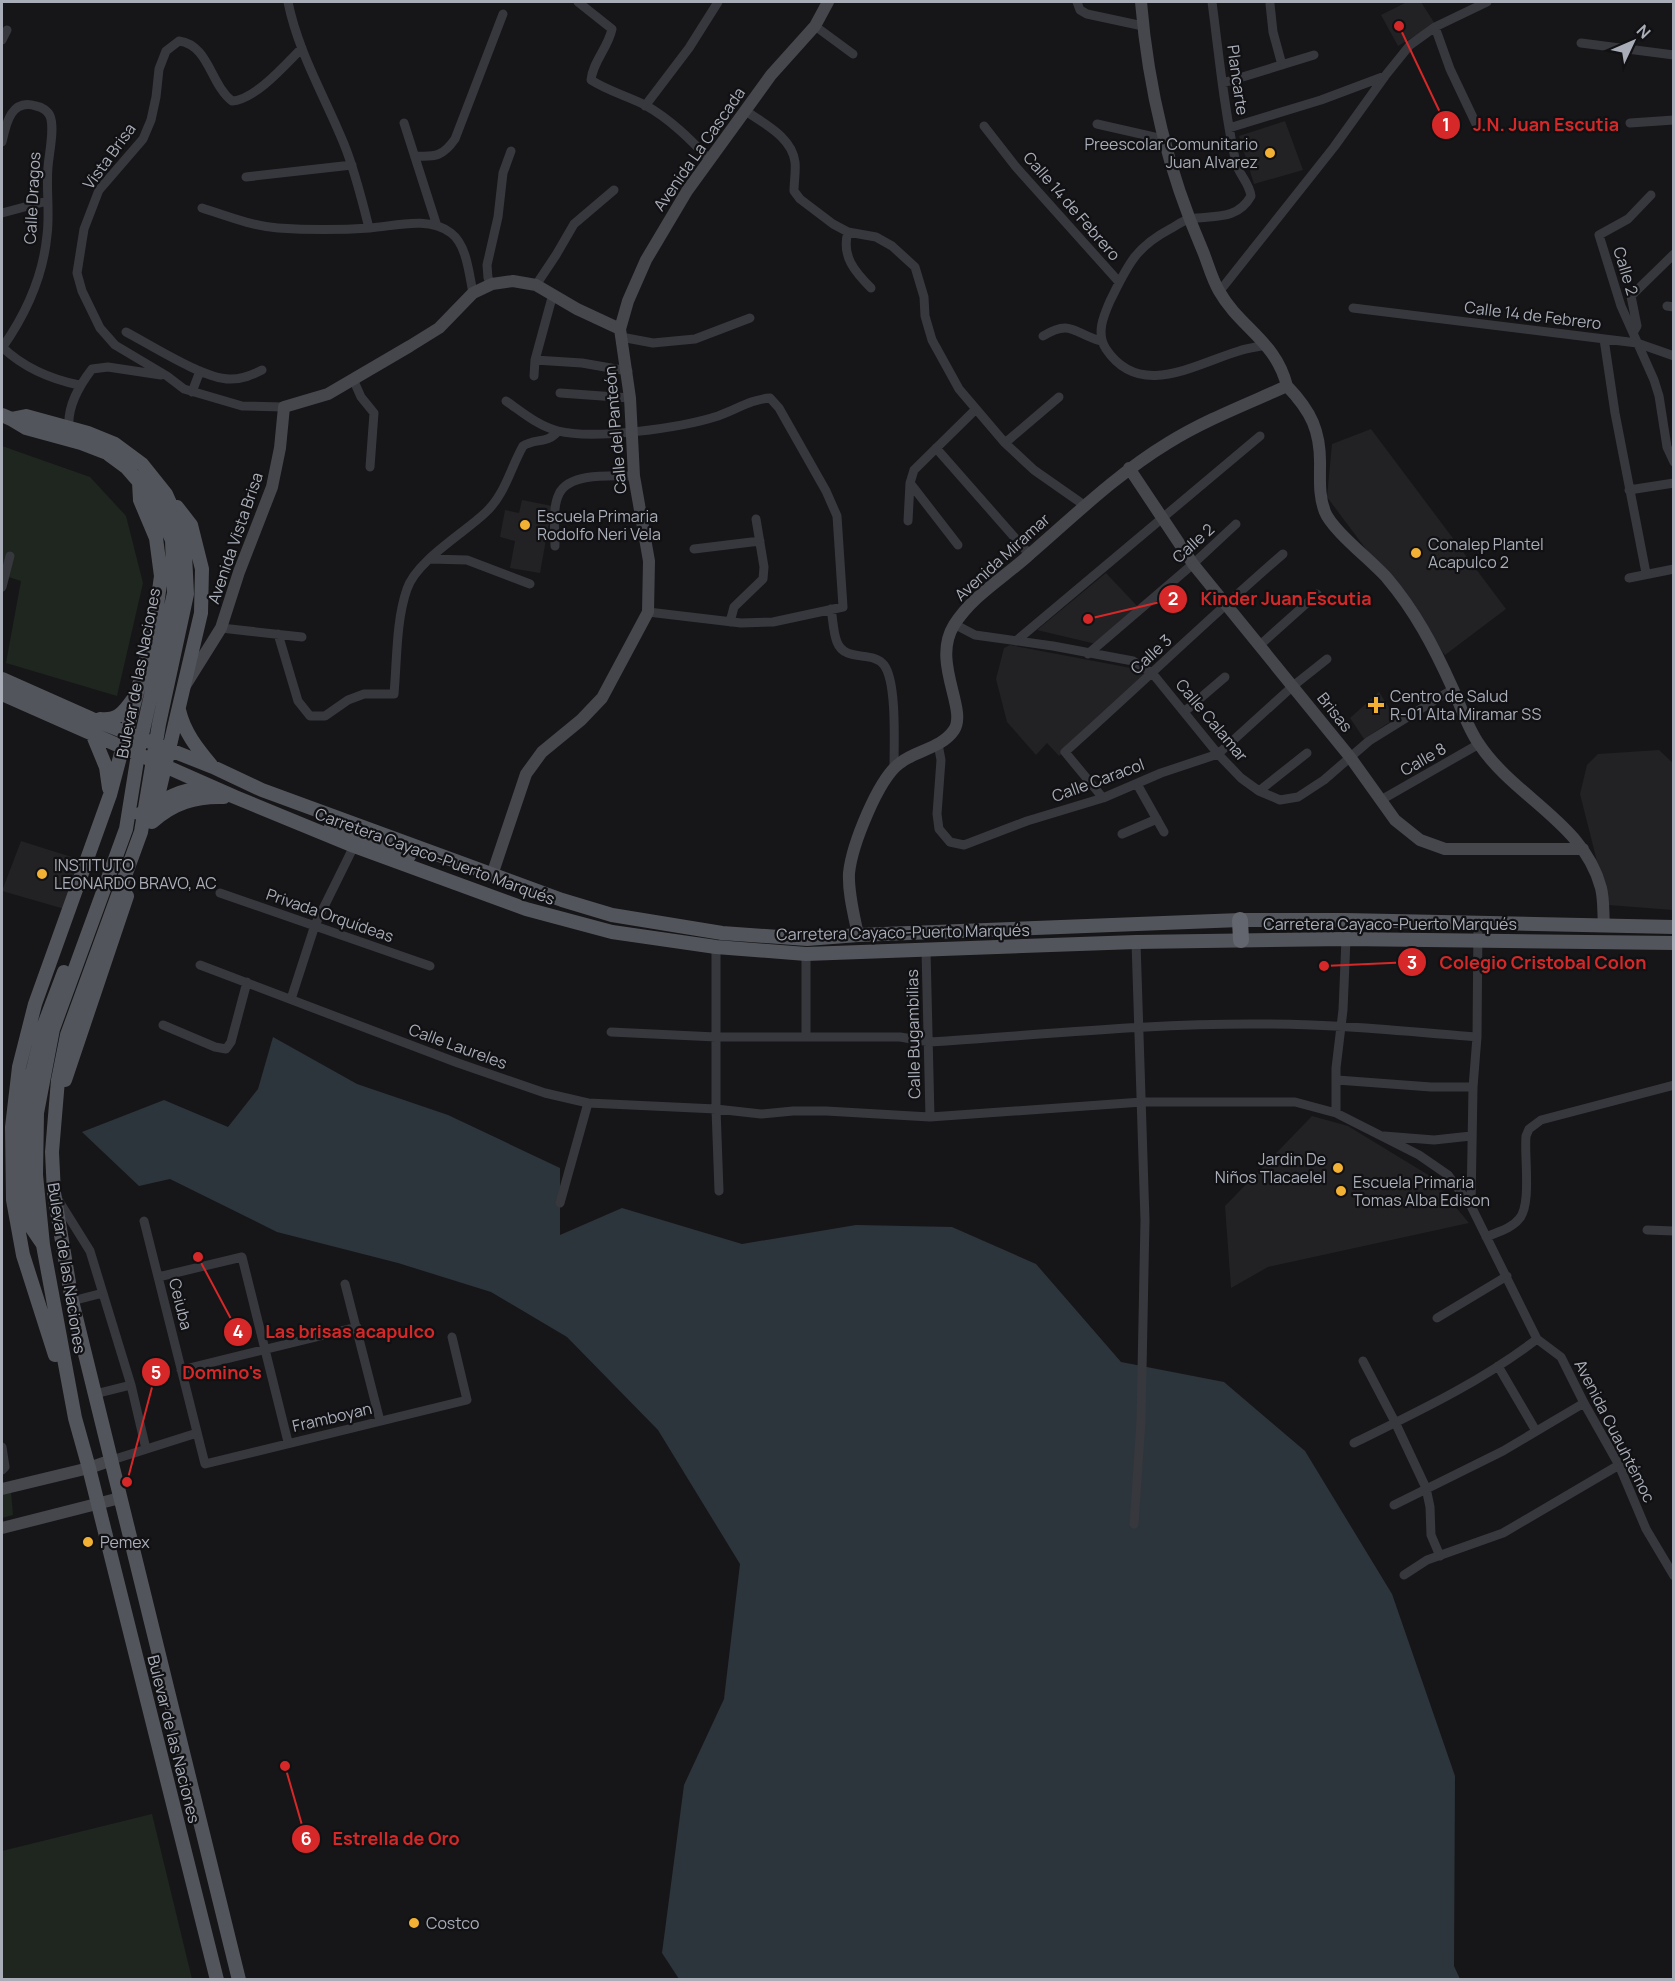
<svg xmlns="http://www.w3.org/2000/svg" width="1675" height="1981" viewBox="0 0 1675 1981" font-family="Manrope,sans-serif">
<rect width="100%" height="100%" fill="#161618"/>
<!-- built -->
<path fill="#222225" d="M 1407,2 L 1421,2 L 1435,24 L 1398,46 L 1381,15 Z
M 1285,121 L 1303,170 L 1254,184 L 1239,136 Z
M 1371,429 L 1506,609 L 1445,655 L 1327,497 L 1332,444 Z
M 522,500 L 552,506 L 540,573 L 510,568 L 515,541 L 500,537 L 505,510 L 519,513 Z
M 1106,573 L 1139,608 L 1096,644 L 1037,630 Z
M 1010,645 L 1131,668 L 1145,675 L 1059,756 L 1047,743 L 1036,755 L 1007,722 L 996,679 L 1004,648 Z
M 1379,692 L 1396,718 L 1364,739 L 1350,718 Z
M 1659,750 L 1674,764 L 1673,910 L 1608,905 L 1580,794 L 1587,765 L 1598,754 Z
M 21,841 L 81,860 L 68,910 L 2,891 Z
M 1312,1116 L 1348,1126 L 1430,1176 L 1469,1223 L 1268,1267 L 1231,1288 L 1225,1206 Z"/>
<!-- green -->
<path fill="#1e261f" d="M 2,446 L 90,477 L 126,516 L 143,583 L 117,696 L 6,663 L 21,581 L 2,575 Z
M 11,1491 L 13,1515 L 2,1518 L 2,1494 Z
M 152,1814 L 192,1979 L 2,1979 L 2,1851 Z"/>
<!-- water -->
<path fill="#2c353c" d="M 273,1037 L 357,1084 L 448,1115 L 560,1168 L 560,1235 L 622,1208 L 742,1244 L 856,1225 L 952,1227 L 1036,1264 L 1121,1362 L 1224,1382 L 1305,1451 L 1392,1594 L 1455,1776 L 1454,1966 L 1460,1979 L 679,1979 L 662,1953 L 684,1785 L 724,1699 L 740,1564 L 658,1430 L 567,1337 L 491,1292 L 398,1263 L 277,1232 L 170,1179 L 139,1186 L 82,1132 L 164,1100 L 228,1127 L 258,1089 Z"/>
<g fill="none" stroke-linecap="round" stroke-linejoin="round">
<!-- street -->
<path stroke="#37383d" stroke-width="9" d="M 288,2 C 298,52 325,97 344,144 C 355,171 362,200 369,228
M 578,2 L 612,29 C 608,48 593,61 591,80 C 608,91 627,96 645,105 C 670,119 690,139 709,159
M 1077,2 L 1080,10 L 1087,14 L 1143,26
M 1212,2 C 1219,55 1224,110 1236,163 C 1239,175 1249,182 1251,196 C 1237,221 1213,215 1190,219 C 1183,220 1176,226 1170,229 C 1134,248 1127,267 1110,301 C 1103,317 1096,334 1106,349 C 1140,400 1195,364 1239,351 C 1248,348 1257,347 1266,345
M 1270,4 L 1273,32 L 1282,65
M 815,26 L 853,54
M 1435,27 L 1450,69 L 1478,128
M 2,40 L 7,30
M 1581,43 L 1674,55
M 1223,83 L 1314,55
M 645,106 L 689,48 L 718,2
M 746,111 C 764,124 792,137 795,162 C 796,171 794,182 794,191 L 800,199 L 833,224 L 848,232 L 876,237 L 892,246 L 915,267 L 924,297 L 925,316 L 932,340 L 959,389 L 1005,443 L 1034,470 L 1084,505
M 404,123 L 437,226
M 1630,123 L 1674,120
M 1097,124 L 1163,139
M 984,126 L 1016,167 L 1119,282
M 1229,128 L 1321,100 L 1385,76
M 2,142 C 6,124 11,98 36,106 C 42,107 48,111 50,116 C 55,128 49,153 48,167 C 46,189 50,213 47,235 C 43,278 26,314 2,348
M 416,156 C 436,157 443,156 455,139 L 503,14
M 246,177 L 352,165
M 1651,195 L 1628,219 L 1599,235 L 1621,306 L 1654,380 L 1659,396 L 1667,447 L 1674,462
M 202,208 C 227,216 252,226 278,228 C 308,230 340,230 370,228 C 396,226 428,216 451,233 C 467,245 469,274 473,293
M 2,213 L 47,201
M 848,232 C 841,256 855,272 871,288
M 492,284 L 488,278 L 487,265 L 498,217 L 503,173 L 511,151
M 536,285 L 556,255 L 574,224 L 614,190
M 1219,292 L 1334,147 L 1385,76 L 1410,45 L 1435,27 L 1487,2
M 1667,306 L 1674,307
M 1353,308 L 1637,343 L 1674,356
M 126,332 C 151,345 205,380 231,379 C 243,379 252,375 262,370
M 1633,333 L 1637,326 L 1631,296 L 1674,254
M 1043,336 C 1071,319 1073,333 1101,341
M 621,337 L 653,343 L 695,339 L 750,318
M 1604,339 L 1615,413 L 1646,573
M 2,347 C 24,368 50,379 79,385
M 535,360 L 582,363 L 628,371
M 534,376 L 535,360 L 553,294
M 353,379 L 361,397 L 374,413 L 370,467
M 192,392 L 200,371
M 560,393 L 630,398
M 506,401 C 522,412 538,426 558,431 C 594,440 681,428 718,416 C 735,410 752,399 770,398 L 779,408 L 826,491 L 837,516 L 843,607 L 773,622 L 741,623 L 648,612
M 284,407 L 242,406 L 184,389 L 167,376 L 115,345 L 100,328 L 82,291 L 77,273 L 84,229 L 99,190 L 143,139 L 151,120 L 156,97 L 159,69 L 166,51 L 179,41 C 209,45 210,84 232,101 C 255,100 286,64 302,48
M 69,428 C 67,406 79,386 92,369 L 108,367 L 161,375
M 1005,443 L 1059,397
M 936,448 L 1030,555
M 910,483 L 958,545
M 1629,490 L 1674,483
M 908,521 L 910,483 L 914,470 L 976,409
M 555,546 C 555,530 552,508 559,494 C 569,472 613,476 634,476
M 694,549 L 760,541
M 430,559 L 467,560 L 530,584
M 1629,578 L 1674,569
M 2,587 L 10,556
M 831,609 C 833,619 833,632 837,642 C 845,663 873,650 884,665 C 897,682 894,744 894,767
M 730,622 L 734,607 L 763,579 L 764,567 L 756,519
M 954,624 L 975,635 L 1053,646 L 1133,661 L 1153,674 L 1218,754 L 1241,778 L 1259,791 L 1280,800 L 1298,797 L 1324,780 L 1369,741 L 1453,689
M 221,628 L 302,637
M 278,634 L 298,701 L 310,716 L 325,716 L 348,700 L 364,694 L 394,694 C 397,661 396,620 407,589 C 416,561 464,533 485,513 C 505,495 510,469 523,446 C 535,438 548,444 558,431
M 1016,641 L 1260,436
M 1260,645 L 1317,594
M 1088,654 L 1193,564 L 1236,524
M 1184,712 L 1225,677
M 938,744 L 941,760 L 937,814 L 939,829 L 950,842 L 964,845 L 1027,821 L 1103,798 L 1161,773 L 1218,754 L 1293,686 L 1327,659
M 1137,784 L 1164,832
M 1259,791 L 1307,753
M 1103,798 L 1065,752 C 1138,687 1209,618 1283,554
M 1381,800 L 1479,744
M 1122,834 L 1157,819
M 220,893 L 430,966
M 1478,923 L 1477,1037 L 1473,1087 L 1471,1206 L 1537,1339 L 1561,1357 L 1584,1403 L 1619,1465 L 1646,1529 L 1674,1576
M 716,947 L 716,1109 L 719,1191
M 926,950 L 930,1117
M 200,965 L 458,1063 L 545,1093 L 588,1103 L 716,1109 L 761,1114 L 793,1111 L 826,1111 L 930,1117 L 1142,1102 L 1295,1102 L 1336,1113 L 1419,1155 L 1448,1175 L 1471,1206
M 291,999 L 315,925 L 354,846
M 163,1025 L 215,1047 L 226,1049 L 231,1042 L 247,982
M 611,1032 L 716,1037 L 900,1037 L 930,1042 C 1040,1035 1152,1023 1263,1024 C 1334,1024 1406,1031 1477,1037
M 806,1037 L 806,954
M 1337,1080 L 1431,1087 L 1473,1087
M 1336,1113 L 1336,1068 L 1343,1010 L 1346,939
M 1384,1136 L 1434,1140 L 1471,1136
M 57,1198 L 90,1251 L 131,1385 L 146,1449
M 560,1203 L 588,1103
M 144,1221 L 205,1464 L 467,1400 L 452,1337
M 1647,1230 L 1674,1231
M 1486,1237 C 1497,1232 1511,1229 1519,1219 C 1532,1205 1524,1156 1526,1136 L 1529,1129 L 1541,1120 L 1674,1085
M 158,1277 L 242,1257 L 288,1442
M 345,1284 L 380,1421
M 72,1301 L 103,1293
M 1437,1318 L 1507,1276
M 1363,1361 L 1395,1422 L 1426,1488 L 1430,1507 L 1431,1535 L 1440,1556
M 1498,1366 L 1536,1431
M 181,1370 L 357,1327
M 95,1394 L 131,1385
M 1354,1443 C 1417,1412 1481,1382 1537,1339
M 2,1447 L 5,1467 L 2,1470
M 112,1460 L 197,1433
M 1394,1505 L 1503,1451 L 1584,1403
M 1134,1524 L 1141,1421 L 1145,1220 L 1136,942
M 1404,1575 L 1427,1560 L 1503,1533 L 1619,1465"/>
<!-- secondary -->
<path stroke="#45474d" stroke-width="12" d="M 1141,2 C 1148,86 1168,171 1202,249 C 1208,263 1211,277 1219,291 C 1240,328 1276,341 1287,386
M 1287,386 C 1311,411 1321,431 1320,467 C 1320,482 1319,497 1325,512 C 1332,530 1372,561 1387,578 C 1415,611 1434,647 1452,687 C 1461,706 1467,727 1479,744 C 1515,798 1584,823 1601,888 C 1604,900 1603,913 1604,925
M 1129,468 L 1193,564 L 1350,757 L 1395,820 L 1420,840 L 1445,849 L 1583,849
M 186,684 L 221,628 L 239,572 L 272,487 L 280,448 L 284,407 L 328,394 L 410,346 L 439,328 L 473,293 L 492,284 L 513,281 L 536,285 L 577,309 L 620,329
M 492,875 L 526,774 L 542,752 L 581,720 L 602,698 L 648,612 L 649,561 L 634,476 L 630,398 L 620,329 L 628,301 L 646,260 L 687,191 L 771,75 L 815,26 L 828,2
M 858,935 C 854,915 848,893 849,873 C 852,845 878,779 900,763 C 916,750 941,749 954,730 C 968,709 931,662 954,625 C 973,595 1005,577 1030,554 C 1075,515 1117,474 1168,443 C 1205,420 1247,404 1287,386
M 2,1489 L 89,1468 L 112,1460
M 2,1528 L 120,1498"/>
<!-- primary -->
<path stroke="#53555c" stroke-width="14" d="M 2,415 L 11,419 L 26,428 L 81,443 L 107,453 L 126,467 L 152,497 L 172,540 L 174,593 L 139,748 L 126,829 L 53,1029 L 37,1113 L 36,1175 L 43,1245 L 75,1418 L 89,1468 L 217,1980
M 11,419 L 26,416 L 88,433 L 115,444 L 142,464 L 166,494 L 184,535 L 187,594 L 159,724 L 141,832 L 67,1035 L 58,1080 L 52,1152 L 54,1193 L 72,1301 L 239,1980
M 2,679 L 92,719 L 213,767 L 262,790 L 562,900 L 612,915 L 722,933 L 807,939 L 858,935 L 1240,920 L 1345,920 L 1674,927
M 2,694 L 235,797 L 354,846 L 526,909 L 612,932 L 716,947 L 806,954 L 1136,942 L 1346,939 L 1674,943
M 179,710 C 184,732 197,748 211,765
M 100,719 C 118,721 124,712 134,698
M 92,733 L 106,767 L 109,788
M 155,809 L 201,613 L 202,569 L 191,525 L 177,507
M 140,814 C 161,801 183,787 208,788
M 152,822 C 173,803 195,796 224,797
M 331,827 L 409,856
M 65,1080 L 127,896
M 42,1243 L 29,1224 L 23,1160 L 25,1102 L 44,1025 L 64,972
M 55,1355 L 23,1255 L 13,1200 L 12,1127 L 19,1067 L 35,1004 L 110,795 L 154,628 L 161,576 L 156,538 L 140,500 L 139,482"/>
<!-- highway -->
<path stroke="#63666e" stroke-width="16" d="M 1240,920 L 1241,940"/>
</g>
<!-- markers -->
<g fill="#f2b134" stroke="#111113" stroke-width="2">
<circle cx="1270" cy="153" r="6"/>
<circle cx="525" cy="525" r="6"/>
<circle cx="1416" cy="553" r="6"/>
<path d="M1373 696h6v6h6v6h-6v6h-6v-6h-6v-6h6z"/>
<circle cx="42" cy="874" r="6"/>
<circle cx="1338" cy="1168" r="6"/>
<circle cx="1341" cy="1191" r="6"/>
<circle cx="88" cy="1542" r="6"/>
<circle cx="414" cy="1923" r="6"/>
</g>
<g text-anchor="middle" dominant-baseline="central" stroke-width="4.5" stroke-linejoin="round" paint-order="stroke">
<!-- street labels -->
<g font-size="16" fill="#a8adb8" stroke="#111113">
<text transform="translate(1238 80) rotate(82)">Plancarte</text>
<text transform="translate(699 149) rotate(-55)">Avenida La Cascada</text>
<text transform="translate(109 156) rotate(-54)">Vista Brisa</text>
<text transform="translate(32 198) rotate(-87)">Calle Dragos</text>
<text transform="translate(1072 206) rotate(49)">Calle 14 de Febrero</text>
<text transform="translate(1626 271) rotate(73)">Calle 2</text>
<text transform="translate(1533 315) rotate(7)">Calle 14 de Febrero</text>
<text transform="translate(615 430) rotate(-95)">Calle del Panteón</text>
<text transform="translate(235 538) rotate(-71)">Avenida Vista Brisa</text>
<text transform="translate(1193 543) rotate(-42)">Calle 2</text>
<text transform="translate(1002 557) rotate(-42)">Avenida Miramar</text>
<text transform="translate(1151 654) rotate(-43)">Calle 3</text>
<text transform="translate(138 673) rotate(-79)">Bulevar de las Naciones</text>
<text transform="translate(1335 712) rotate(51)">Brisas</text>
<text transform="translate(1212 720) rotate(50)">Calle Calamar</text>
<text transform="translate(1423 759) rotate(-30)">Calle 8</text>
<text transform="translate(1098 780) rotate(-20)">Calle Caracol</text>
<text transform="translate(435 856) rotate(20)">Carretera Cayaco-Puerto Marqués</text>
<text transform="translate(330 915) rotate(19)">Privada Orquídeas</text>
<text x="1390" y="924">Carretera Cayaco-Puerto Marqués</text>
<text transform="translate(903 932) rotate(-1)">Carretera Cayaco-Puerto Marqués</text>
<text transform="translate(913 1034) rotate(-91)">Calle Bugambilias</text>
<text transform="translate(458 1046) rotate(20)">Calle Laureles</text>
<text transform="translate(67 1268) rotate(81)">Bulevar de las Naciones</text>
<text transform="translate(181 1304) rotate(76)">Ceiuba</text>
<text transform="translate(332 1417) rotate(-13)">Framboyan</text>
<text transform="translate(1615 1431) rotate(63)">Avenida Cuauhtémoc</text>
<text transform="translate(174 1739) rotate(76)">Bulevar de las Naciones</text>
</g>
<!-- poi labels -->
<g font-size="16" fill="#a8adb8" stroke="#111113" text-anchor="start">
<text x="1258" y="144" text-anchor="end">Preescolar Comunitario<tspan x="1258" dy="18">Juan Alvarez</tspan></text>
<text x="537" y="516">Escuela Primaria<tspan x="537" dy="18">Rodolfo Neri Vela</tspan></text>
<text x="1428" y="544">Conalep Plantel<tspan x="1428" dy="18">Acapulco 2</tspan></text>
<text x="1390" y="696">Centro de Salud<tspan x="1390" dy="18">R-01 Alta Miramar SS</tspan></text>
<text x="54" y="865">INSTITUTO<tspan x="54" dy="18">LEONARDO BRAVO, AC</tspan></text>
<text x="1326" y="1159" text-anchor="end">Jardin De<tspan x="1326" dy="18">Niños Tlacaelel</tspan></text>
<text x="1353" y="1182">Escuela Primaria<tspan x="1353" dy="18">Tomas Alba Edison</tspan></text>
<text x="100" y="1542">Pemex</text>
<text x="426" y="1923">Costco</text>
</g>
</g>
<!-- callouts -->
<path fill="none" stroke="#d62828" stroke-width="2" d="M1399 26L1446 125M1088 619L1173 599M1324 966L1412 962M198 1257L238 1332M127 1482L156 1372M285 1766L306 1839"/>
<g fill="#d62828" stroke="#111113" stroke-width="2">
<circle cx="1399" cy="26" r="6"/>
<circle cx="1088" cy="619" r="6"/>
<circle cx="1324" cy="966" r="6"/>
<circle cx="198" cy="1257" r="6"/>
<circle cx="127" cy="1482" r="6"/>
<circle cx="285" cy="1766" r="6"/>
<circle cx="1446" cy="125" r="15"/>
<circle cx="1173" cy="599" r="15"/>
<circle cx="1412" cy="962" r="15"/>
<circle cx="238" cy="1332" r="15"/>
<circle cx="156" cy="1372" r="15"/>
<circle cx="306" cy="1839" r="15"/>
</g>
<g font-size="18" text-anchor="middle" font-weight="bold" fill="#fff">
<text x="1446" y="131">1</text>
<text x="1173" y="605">2</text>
<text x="1412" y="969">3</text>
<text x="238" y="1338">4</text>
<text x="156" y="1379">5</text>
<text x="306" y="1845">6</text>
</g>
<g font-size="18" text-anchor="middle" font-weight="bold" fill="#d62828" stroke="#111113" stroke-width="4.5" stroke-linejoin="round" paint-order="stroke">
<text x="1546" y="131">J.N. Juan Escutia</text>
<text x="1286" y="605">Kinder Juan Escutia</text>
<text x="1543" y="969">Colegio Cristobal Colon</text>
<text x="350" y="1338">Las brisas acapulco</text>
<text x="222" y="1379">Domino's</text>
<text x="396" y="1845">Estrella de Oro</text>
</g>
<!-- border -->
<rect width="1675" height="1981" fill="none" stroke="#a8adb8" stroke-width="6"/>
<!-- north arrow -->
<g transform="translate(1633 42) rotate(46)" stroke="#111113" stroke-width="4.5" paint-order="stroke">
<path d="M0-4.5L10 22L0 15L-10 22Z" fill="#a8adb8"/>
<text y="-9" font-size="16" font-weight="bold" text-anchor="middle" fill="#a8adb8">N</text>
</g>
</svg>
